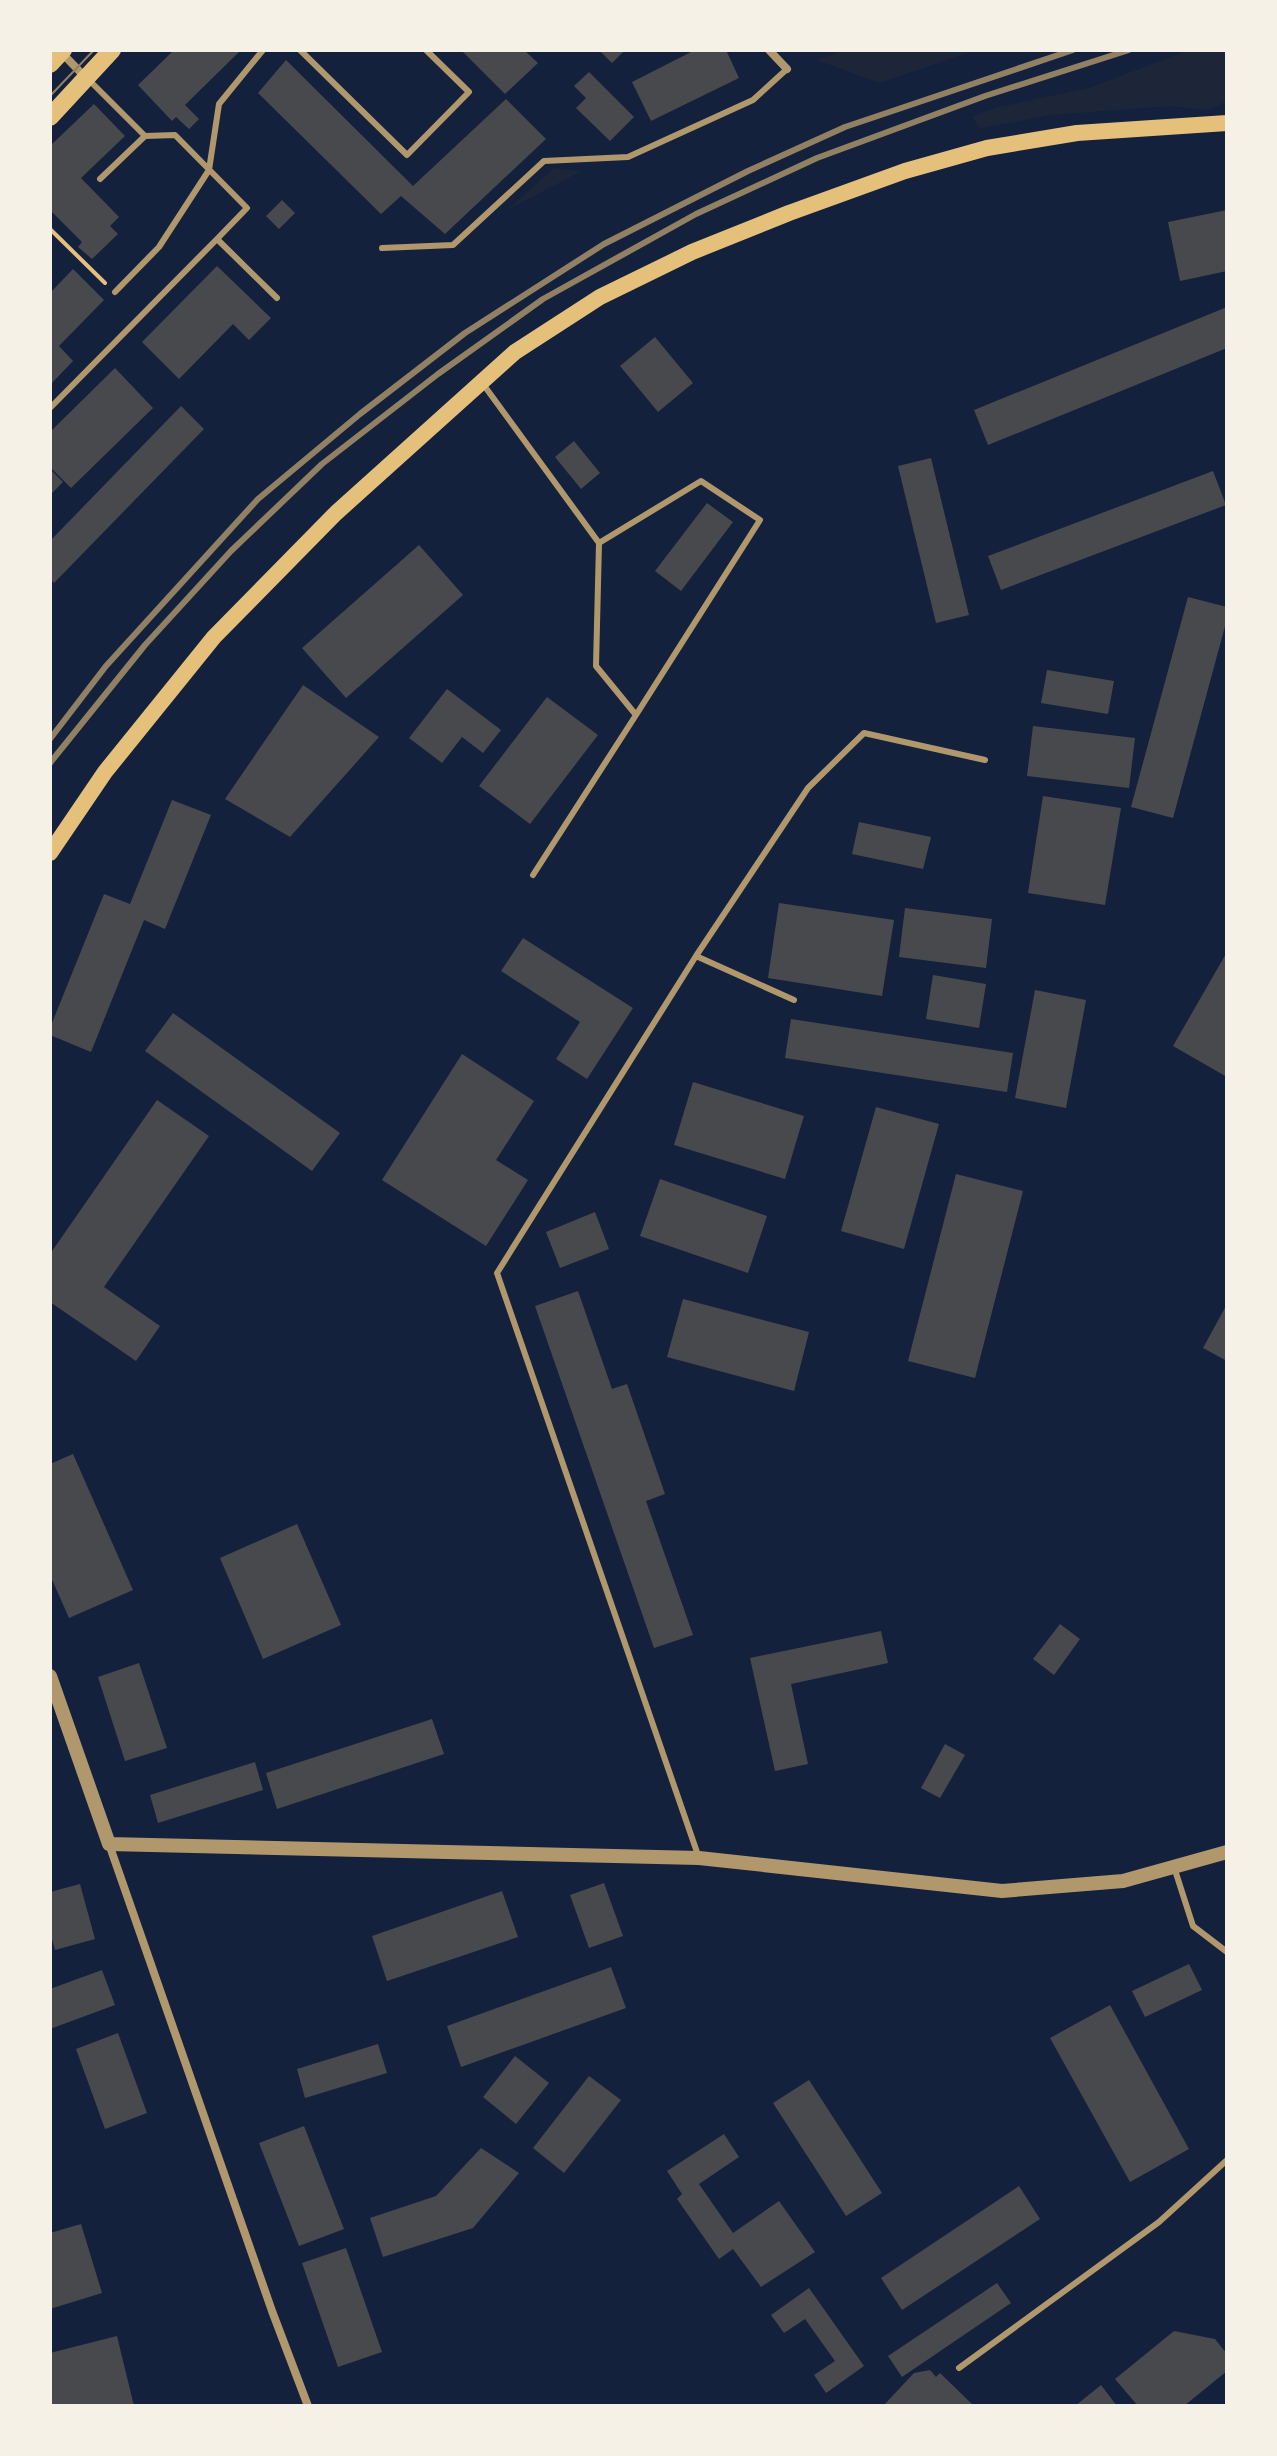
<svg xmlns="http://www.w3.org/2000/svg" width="1277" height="2456" viewBox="0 0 1277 2456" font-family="'Work Sans',sans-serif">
<rect width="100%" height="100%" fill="#14213d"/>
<!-- green -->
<path fill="#1d2539" d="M 845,50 L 976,50 L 879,83 L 817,60 Z
M 1189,50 L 1227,50 L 1227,101 L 1208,110 L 1170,106 L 1052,115 L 980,128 L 972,117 L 994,108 L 1089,88 Z
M 554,168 L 582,171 L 507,210 Z"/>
<!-- building -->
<path fill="#48494c" d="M 174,50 L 241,50 L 185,105 L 199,119 L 189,129 L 176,117 L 172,121 L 138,85 Z
M 461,50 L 524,50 L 538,63 L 505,94 Z
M 599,50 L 625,50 L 612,63 Z
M 695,50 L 726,50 L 739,78 L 651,121 L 632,82 Z
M 286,60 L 413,186 L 506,99 L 546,139 L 445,234 L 401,196 L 381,214 L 258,93 Z
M 589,72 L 634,117 L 610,141 L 576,108 L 586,98 L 574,86 Z
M 94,104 L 125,136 L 81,178 L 119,217 L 110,226 L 118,234 L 92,259 L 78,247 L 82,242 L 50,210 L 50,146 Z
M 282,200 L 295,213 L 279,229 L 266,216 Z
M 1227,210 L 1227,271 L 1180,281 L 1168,222 Z
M 217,266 L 271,318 L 249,340 L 233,324 L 179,379 L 142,342 Z
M 73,269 L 104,300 L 59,346 L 73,361 L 50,385 L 50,293 Z
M 1227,307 L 1227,348 L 988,445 L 974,410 Z
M 655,337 L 693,383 L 658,412 L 620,366 Z
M 115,368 L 153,408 L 71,488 L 50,467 L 50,432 Z
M 181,406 L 204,429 L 54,583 L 50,578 L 50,541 Z
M 574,441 L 600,473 L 581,489 L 555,457 Z
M 931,458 L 969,615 L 936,623 L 898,466 Z
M 50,469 L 63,482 L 50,495 Z
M 1213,471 L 1226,505 L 1001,590 L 988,556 Z
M 707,503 L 733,522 L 681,591 L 655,571 Z
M 419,545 L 463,595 L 346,698 L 302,648 Z
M 1188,597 L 1227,607 L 1227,619 L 1173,818 L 1131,807 Z
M 1047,670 L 1114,681 L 1108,714 L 1041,703 Z
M 303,685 L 379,737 L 290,837 L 225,799 Z
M 447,689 L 501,730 L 483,753 L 462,737 L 442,763 L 409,738 Z
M 547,697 L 598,735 L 530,824 L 479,786 Z
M 1033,726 L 1135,738 L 1129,788 L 1027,776 Z
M 1043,796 L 1121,808 L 1105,905 L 1028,893 Z
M 172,800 L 211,815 L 165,929 L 144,920 L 91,1052 L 50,1035 L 50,1028 L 104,894 L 130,904 Z
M 859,822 L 931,837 L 923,869 L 852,854 Z
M 779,903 L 894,920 L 882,996 L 768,978 Z
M 905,908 L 992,919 L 986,968 L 899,957 Z
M 523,938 L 633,1008 L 587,1079 L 556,1059 L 580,1022 L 501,971 Z
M 1227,952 L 1227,1077 L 1173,1046 Z
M 933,975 L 986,984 L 979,1028 L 926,1019 Z
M 1035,990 L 1086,1000 L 1066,1108 L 1015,1098 Z
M 173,1013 L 340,1133 L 312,1171 L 145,1051 Z
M 791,1019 L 1013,1053 L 1007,1092 L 785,1058 Z
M 462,1054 L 534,1101 L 496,1160 L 528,1180 L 486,1246 L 382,1180 Z
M 693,1082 L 804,1116 L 785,1179 L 674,1145 Z
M 157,1100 L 209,1136 L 104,1287 L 160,1326 L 136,1361 L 50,1302 L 50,1254 Z
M 876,1107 L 939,1124 L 904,1249 L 841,1231 Z
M 956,1174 L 1023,1191 L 975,1378 L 908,1361 Z
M 660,1179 L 767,1216 L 748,1273 L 640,1236 Z
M 595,1212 L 609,1249 L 560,1268 L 546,1232 Z
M 578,1291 L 612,1389 L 627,1384 L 665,1494 L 646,1501 L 693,1635 L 654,1648 L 535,1306 Z
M 683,1299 L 809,1332 L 794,1391 L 667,1357 Z
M 1227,1304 L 1227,1361 L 1203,1348 Z
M 73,1454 L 133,1590 L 69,1618 L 50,1575 L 50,1464 Z
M 297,1524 L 341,1625 L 263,1659 L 220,1558 Z
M 1060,1624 L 1080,1639 L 1054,1675 L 1033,1659 Z
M 881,1631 L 888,1663 L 791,1684 L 808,1764 L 775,1771 L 750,1658 Z
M 139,1663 L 167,1748 L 125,1761 L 98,1677 Z
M 432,1719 L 444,1754 L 277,1809 L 266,1773 Z
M 945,1744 L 965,1755 L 940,1798 L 921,1788 Z
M 255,1762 L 263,1790 L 158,1823 L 150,1795 Z
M 604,1883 L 623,1936 L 589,1948 L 570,1895 Z
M 80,1884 L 95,1939 L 55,1950 L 50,1932 L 50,1892 Z
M 502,1891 L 518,1937 L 387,1981 L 372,1936 Z
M 1189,1964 L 1202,1990 L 1145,2017 L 1132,1991 Z
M 611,1967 L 626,2008 L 461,2067 L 447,2026 Z
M 102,1970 L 115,2005 L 50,2029 L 50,1989 Z
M 1110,2005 L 1189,2149 L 1130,2182 L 1050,2038 Z
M 118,2033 L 147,2113 L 105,2129 L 76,2049 Z
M 378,2044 L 387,2073 L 305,2098 L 297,2069 Z
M 515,2056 L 549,2083 L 516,2124 L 483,2097 Z
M 589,2076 L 621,2100 L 564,2173 L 533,2148 Z
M 809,2080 L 882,2193 L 846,2216 L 773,2103 Z
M 304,2126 L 344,2229 L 299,2246 L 259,2143 Z
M 724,2134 L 739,2157 L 699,2184 L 733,2233 L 779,2201 L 815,2252 L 761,2287 L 733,2249 L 719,2259 L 677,2199 L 682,2194 L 667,2171 Z
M 481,2148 L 519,2173 L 473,2228 L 383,2257 L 370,2218 L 436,2196 Z
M 1019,2186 L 1040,2219 L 902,2310 L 881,2278 Z
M 81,2224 L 102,2293 L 50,2309 L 50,2233 Z
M 346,2248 L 382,2352 L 338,2367 L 302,2263 Z
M 997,2283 L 1011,2303 L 902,2377 L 888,2356 Z
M 809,2288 L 864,2366 L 826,2393 L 814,2375 L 835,2361 L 805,2319 L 784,2333 L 771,2315 Z
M 1174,2331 L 1215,2339 L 1227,2354 L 1227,2371 L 1184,2406 L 1138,2406 L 1115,2379 Z
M 117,2336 L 134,2406 L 50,2406 L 50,2353 Z
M 930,2370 L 936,2377 L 940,2373 L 974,2406 L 883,2406 L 914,2373 Z
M 1101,2385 L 1117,2406 L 1075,2406 Z"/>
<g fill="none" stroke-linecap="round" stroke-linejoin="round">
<!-- path -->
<path stroke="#e5c07b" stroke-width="4" d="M 50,229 L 105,283"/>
<!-- service -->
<path stroke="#b1986c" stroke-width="6" d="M 300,50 L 407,155 L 469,92 L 426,50
M 88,79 L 145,136
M 100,179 L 145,136 L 175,135 L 247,208 L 217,239
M 382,248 L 453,245 L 544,161 L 628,157 L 753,100 L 787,69
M 115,292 L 159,247 L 209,170 L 219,104 L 263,50
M 483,384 L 599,543 L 596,666 L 636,715 L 533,875
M 50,408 L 217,239 L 277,298
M 599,543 L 701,481 L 760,520 L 636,715
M 696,956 L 794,1000
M 699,1858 L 497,1273 L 696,956 L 808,788 L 864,733 L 985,760
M 1174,1867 L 1193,1926 L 1227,1952
M 959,2368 L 1159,2222 L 1227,2160"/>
<!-- minor -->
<path stroke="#b1986c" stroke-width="8" d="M 769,50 L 787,69
M 61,52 L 85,77
M 109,1844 L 272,2311 L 308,2406"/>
<!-- tertiary -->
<path stroke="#b1986c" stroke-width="14" d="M 50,1676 L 109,1844 L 699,1858 L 1002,1891 L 1123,1881 L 1227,1852"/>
<!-- secondary -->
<path stroke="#e5c07b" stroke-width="16" d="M 50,853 L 105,772 L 214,637 L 336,513 L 515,352 L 600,297 L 692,252 L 789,213 L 905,171 L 987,148 L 1077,133 L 1227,123"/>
<!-- primary -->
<path stroke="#e5c07b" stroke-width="18" d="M 50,64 L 63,50
M 50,117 L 112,50"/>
<!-- tram -->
<path stroke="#918062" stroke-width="2" d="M 50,96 L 94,50"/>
<!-- rail -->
<path stroke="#918062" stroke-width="6" d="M 50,739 L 106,666 L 258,499 L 360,414 L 465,333 L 604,244 L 748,171 L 845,127 L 1073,50
M 50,763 L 145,645 L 231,551 L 322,464 L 438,374 L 543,299 L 696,214 L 817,158 L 985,96 L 1129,50"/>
</g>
<!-- border -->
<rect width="1277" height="2456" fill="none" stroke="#f6f1e7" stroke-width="104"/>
</svg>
